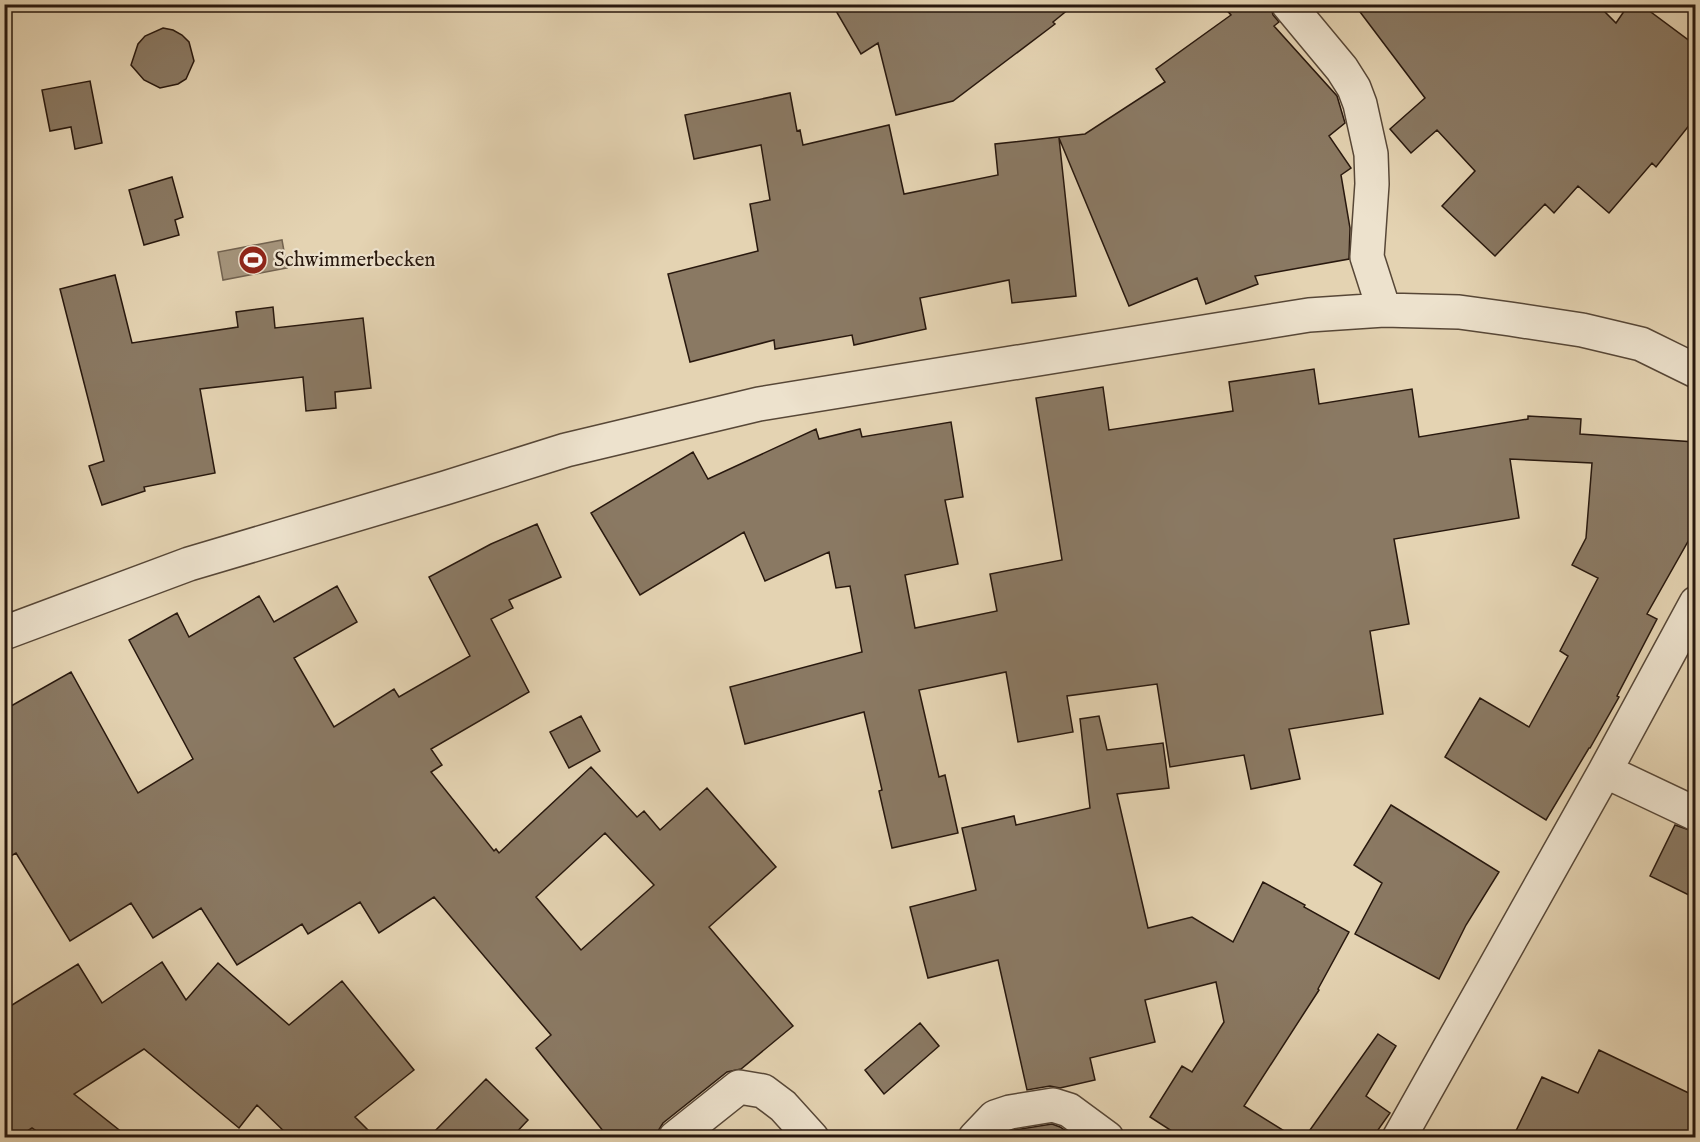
<svg xmlns="http://www.w3.org/2000/svg" width="1700" height="1142" viewBox="0 0 1700 1142" font-family="'IM FELL English',serif">
<rect width="100%" height="100%" fill="#e4d3b2"/>
<filter id="stains"><feTurbulence type="fractalNoise" baseFrequency=".00333" numOctaves="4"/><feColorMatrix values="0 0 0 0 .2 0 0 0 0 .09 0 0 0 0 .02 0 0 0 .5 -.17"/></filter>
<radialGradient id="worn" r=".72"><stop offset=".6" stop-color="#630" stop-opacity="0"/><stop offset="1" stop-color="#630" stop-opacity=".3"/></radialGradient>
<!-- water -->
<path fill="#a4937a" stroke="#72624f" stroke-width="1.5" d="M 282,240 L 287,268 L 223,280 L 218,252 Z"/>
<!-- building -->
<path fill="#8a7963" stroke="#28180e" stroke-width="1.5" fill-rule="evenodd" d="M 832,4 L 1075,4 L 1053,22 L 1055,24 L 953,101 L 896,115 L 878,43 L 861,54 Z
M 1221,4 L 1270,4 L 1273,15 L 1279,22 L 1274,26 L 1337,96 L 1345,123 L 1329,136 L 1351,168 L 1341,175 L 1350,228 L 1349,259 L 1255,276 L 1258,284 L 1206,304 L 1197,278 L 1129,306 L 1059,138 L 1076,296 L 1012,303 L 1009,280 L 920,298 L 926,329 L 854,345 L 852,335 L 775,349 L 774,340 L 690,362 L 668,274 L 758,251 L 750,204 L 770,200 L 761,145 L 694,159 L 685,115 L 790,93 L 797,131 L 800,130 L 803,145 L 889,125 L 904,194 L 998,175 L 995,144 L 1085,134 L 1165,82 L 1156,69 L 1231,15 Z
M 1354,4 L 1597,4 L 1616,23 L 1629,4 L 1640,4 L 1695,45 L 1695,118 L 1656,167 L 1652,163 L 1609,213 L 1578,186 L 1554,213 L 1545,204 L 1495,256 L 1442,206 L 1475,171 L 1437,130 L 1411,153 L 1390,129 L 1425,98 Z
M 163,28 L 173,30 L 182,35 L 189,42 L 194,61 L 186,79 L 178,84 L 160,88 L 144,80 L 131,65 L 138,44 L 145,36 Z
M 90,81 L 102,143 L 75,149 L 71,127 L 50,131 L 42,90 Z
M 172,177 L 183,217 L 175,220 L 179,235 L 144,245 L 129,190 Z
M 115,275 L 132,343 L 238,327 L 236,312 L 273,307 L 275,328 L 363,318 L 371,388 L 335,392 L 336,408 L 306,411 L 303,377 L 200,389 L 215,473 L 144,487 L 145,491 L 102,505 L 89,466 L 104,461 L 60,289 Z
M 1314,369 L 1319,404 L 1412,389 L 1419,437 L 1528,419 L 1528,416 L 1581,419 L 1580,434 L 1695,442 L 1695,529 L 1647,614 L 1657,619 L 1617,696 L 1619,697 L 1590,748 L 1589,748 L 1546,820 L 1445,757 L 1480,698 L 1529,727 L 1568,656 L 1560,651 L 1598,578 L 1572,565 L 1586,538 L 1592,463 L 1510,459 L 1519,518 L 1394,539 L 1409,624 L 1370,631 L 1383,714 L 1289,729 L 1300,779 L 1251,789 L 1244,755 L 1170,767 L 1157,684 L 1067,696 L 1073,732 L 1018,742 L 1006,672 L 919,690 L 939,777 L 945,775 L 958,833 L 892,848 L 879,791 L 882,790 L 864,712 L 745,744 L 730,687 L 862,652 L 850,586 L 836,588 L 829,552 L 765,581 L 744,532 L 640,595 L 591,513 L 693,452 L 708,479 L 816,429 L 819,439 L 860,429 L 862,437 L 951,422 L 963,497 L 945,500 L 958,564 L 905,575 L 915,628 L 997,611 L 990,574 L 1062,560 L 1036,398 L 1103,387 L 1109,430 L 1233,411 L 1229,382 Z
M 537,524 L 561,577 L 509,600 L 513,608 L 491,619 L 529,692 L 431,749 L 442,765 L 431,772 L 494,851 L 496,849 L 499,853 L 591,767 L 637,817 L 644,811 L 660,830 L 707,788 L 776,867 L 709,927 L 793,1026 L 741,1069 L 727,1072 L 663,1123 L 658,1131 L 657,1137 L 608,1137 L 536,1048 L 551,1035 L 434,897 L 379,933 L 360,902 L 308,934 L 302,924 L 237,965 L 201,908 L 153,938 L 131,903 L 70,941 L 16,853 L 4,860 L 4,710 L 71,672 L 138,793 L 193,759 L 129,640 L 177,613 L 189,637 L 259,596 L 274,622 L 337,586 L 357,622 L 294,658 L 334,727 L 394,689 L 399,697 L 470,656 L 429,577 L 491,544 ZM 605,833 L 654,885 L 581,950 L 536,897 Z
M 581,716 L 600,751 L 569,768 L 550,732 Z
M 1099,716 L 1107,750 L 1163,743 L 1169,788 L 1117,794 L 1148,928 L 1192,917 L 1233,942 L 1263,882 L 1305,905 L 1304,907 L 1349,932 L 1318,989 L 1319,990 L 1244,1106 L 1294,1137 L 1181,1137 L 1150,1117 L 1182,1066 L 1192,1072 L 1224,1022 L 1216,982 L 1145,1000 L 1155,1042 L 1090,1058 L 1095,1080 L 1060,1088 L 1050,1086 L 1027,1090 L 998,960 L 928,978 L 910,907 L 976,890 L 962,828 L 1014,816 L 1016,825 L 1090,808 L 1080,719 Z
M 1391,805 L 1499,872 L 1466,925 L 1439,979 L 1355,934 L 1382,883 L 1354,865 Z
M 1675,825 L 1695,832 L 1695,898 L 1650,876 Z
M 162,962 L 186,1000 L 218,963 L 289,1025 L 342,981 L 414,1070 L 355,1117 L 375,1137 L 290,1137 L 257,1105 L 239,1128 L 144,1049 L 74,1094 L 128,1137 L 45,1137 L 32,1128 L 18,1137 L 4,1137 L 4,1010 L 78,964 L 102,1003 Z
M 920,1023 L 939,1046 L 884,1094 L 865,1070 Z
M 1378,1034 L 1396,1046 L 1366,1096 L 1390,1113 L 1373,1137 L 1305,1137 Z
M 1599,1050 L 1695,1096 L 1695,1137 L 1513,1137 L 1542,1077 L 1578,1093 Z
M 486,1079 L 528,1120 L 512,1137 L 429,1137 Z
M 1052,1124 L 1060,1127 L 1075,1137 L 1001,1137 L 1005,1133 L 1014,1130 Z"/>
<g fill="none" stroke-linecap="round" stroke-linejoin="round">
<!-- street casing -->
<g stroke="#574737" stroke-width="36">
<path id="street" d="M 1288,4 L 1342,69 L 1354,88 L 1360,104 L 1371,154 L 1372,184 L 1367,257 L 1384,310
M 4,633 L 189,564 L 445,488 L 566,450 L 759,404 L 1309,315 L 1384,310 L 1459,312 L 1510,319 L 1582,330 L 1641,344 L 1696,371
M 1605,771 L 1696,814
M 675,1138 L 739,1087 L 763,1091 L 783,1106 L 812,1138
M 975,1138 L 995,1117 L 1010,1112 L 1053,1105 L 1069,1110 L 1107,1138
M 1399,1138 L 1605,771 L 1696,603"/>
</g>
<!-- street -->
<use href="#street" stroke="#ede2cd" stroke-width="33"/>
</g>
<!-- icons -->
<defs>
<g id="stadium-disc" transform="scale(1.5)"><circle r="9.5" fill="#8f2418" stroke="#ede2cd"/><path d="M0-5a6.5 5 0 1 0 0 10a6.5 5 0 1 0 0-10ZM-3.5-1.8h7v3.6h-7Z" fill="#fff"/></g>
</defs>
<g fill-rule="evenodd">
<use href="#stadium-disc" x="253" y="260"/>
</g>
<g text-anchor="middle" dominant-baseline="central" stroke-width="4.5" stroke-linejoin="round" paint-order="stroke">
<!-- poi labels -->
<g font-size="21" fill="#28180e" stroke="#ede2cd" text-anchor="start">
<text x="274" y="260">Schwimmerbecken</text>
</g>
</g>
<!-- margin -->
<rect width="1700" height="1142" fill="none" stroke="#e4d3b2" stroke-width="24"/>
<rect x="6" y="6" width="1688" height="1130" fill="none" stroke="#28180e" stroke-width="3"/>
<rect x="12" y="12" width="1676" height="1118" fill="none" stroke="#28180e" stroke-width="1.5"/>
<rect width="100%" height="100%" filter="url(#stains)"/>
<rect width="100%" height="100%" fill="url(#worn)"/>
</svg>
